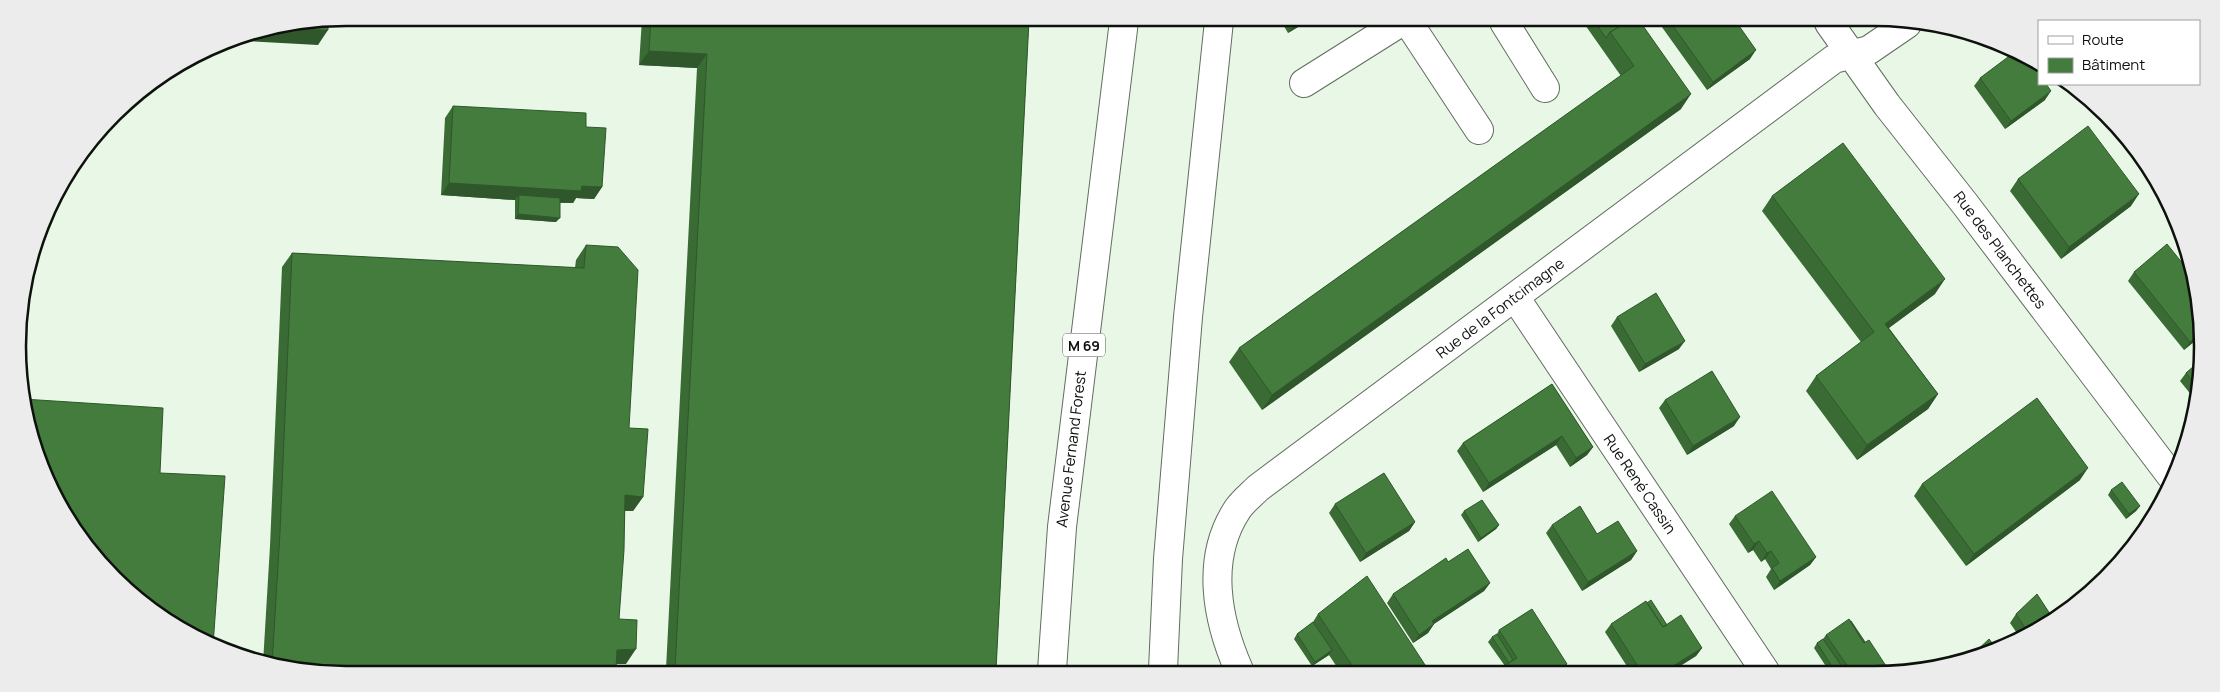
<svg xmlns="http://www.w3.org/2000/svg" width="2220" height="692" viewBox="0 0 2220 692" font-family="Manrope,sans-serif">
<rect width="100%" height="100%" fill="#e8f7e6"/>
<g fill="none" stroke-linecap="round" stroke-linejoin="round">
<!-- minor casing -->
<g stroke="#616d5f" stroke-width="30">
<path id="minor" d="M 1408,22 L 1479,130
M 1504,22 L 1545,88
M 1829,23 L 1887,105 L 1965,204 L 2171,476
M 1304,83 L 1401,22
M 1515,297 L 1765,671
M 1239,670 C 1217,620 1205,559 1237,510 C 1242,502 1251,495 1258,488 L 1834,59 L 1869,50 L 1907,24"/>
</g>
<!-- major casing -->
<g stroke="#616d5f" stroke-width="30">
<path id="major" d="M 1052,670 L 1062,527 L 1124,21
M 1163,670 L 1168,559 L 1188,317 L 1219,21"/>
</g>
<!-- minor -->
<use href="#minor" stroke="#fff" stroke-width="28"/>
<!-- major -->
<use href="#major" stroke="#fff" stroke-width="28"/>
</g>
<!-- wall -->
<path fill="#3a6b34" d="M 642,19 L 1029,20 L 996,670 L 666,669 L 697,68 L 639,65 Z
M 1281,21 L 1308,21 L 1288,33 Z
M 1583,22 L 1641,23 L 1681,109 L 1262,410 L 1229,362 L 1239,348 L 1621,76 Z
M 1659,23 L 1737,23 L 1750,59 L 1707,90 Z
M 1980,78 L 2045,100 L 2005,129 L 1974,86 Z
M 453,106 L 586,127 L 602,187 L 594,199 L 576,198 L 573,203 L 560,203 L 556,222 L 515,219 L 515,200 L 441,195 L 445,118 Z
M 2018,179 L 2131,206 L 2061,259 L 2010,191 Z
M 1772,196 L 1935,294 L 1889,328 L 1938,394 L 1928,409 L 1857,460 L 1806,391 L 1816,376 L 1861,342 L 1762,211 Z
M 586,245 L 629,428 L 643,497 L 633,511 L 625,511 L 619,619 L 626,664 L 282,668 L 263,663 L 270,546 L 282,267 L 292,253 L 575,268 L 576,260 Z
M 2134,272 L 2201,336 L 2184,350 L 2128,281 Z
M 1617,317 L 1679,349 L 1639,372 L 1611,326 Z
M 2201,360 L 2197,402 L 2180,381 L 2186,373 Z
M 1552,384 L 1593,447 L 1587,455 L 1570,467 L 1556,445 L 1483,492 L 1457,451 L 1463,443 Z
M 1665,400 L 1734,426 L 1687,455 L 1659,408 Z
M 2080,480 L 1966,566 L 1914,496 L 1922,484 Z
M 2111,490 L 2140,506 L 2136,511 L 2126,519 L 2108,495 Z
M 1335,504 L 1415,522 L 1409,531 L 1360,562 L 1329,513 Z
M 1464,511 L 1499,525 L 1496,529 L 1478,542 L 1461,515 Z
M 1735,516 L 1816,557 L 1810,565 L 1774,590 L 1766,577 L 1771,569 L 1765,559 L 1761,562 L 1753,550 L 1748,553 L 1729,524 Z
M 1552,525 L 1597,534 L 1637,551 L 1631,560 L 1582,591 L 1546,533 Z
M 1448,562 L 1490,583 L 1484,591 L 1434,624 L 1428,633 L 1413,643 L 1387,603 L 1393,594 Z
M 1647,603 L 1667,625 L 1702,648 L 1696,656 L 1672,671 L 1630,671 L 1605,632 L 1611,624 Z
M 1318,614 L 1429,671 L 1339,670 L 1329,655 L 1312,666 L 1294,639 L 1297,634 L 1313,622 Z
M 2016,614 L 2052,617 L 2021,639 L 2010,623 Z
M 1499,630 L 1562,671 L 1501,671 L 1505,666 L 1488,642 L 1492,637 L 1497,634 Z
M 1826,635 L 1865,642 L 1890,672 L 1829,671 L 1814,648 L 1817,643 L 1823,639 Z"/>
<!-- shaded-wall -->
<path fill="#2f572b" d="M 1297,21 L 1308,21 L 1288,33 Z
M 270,28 L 328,30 L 318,45 L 227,40 Z
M 1756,50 L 1750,59 L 1707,90 L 1713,82 Z
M 649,51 L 707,54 L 697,68 L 639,65 Z
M 2051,91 L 2045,100 L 2005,129 L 2011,121 Z
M 1691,94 L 1681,109 L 1262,410 L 1272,395 Z
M 449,183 L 582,186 L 602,187 L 594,199 L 576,198 L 573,203 L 518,200 L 519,195 L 515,200 L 441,195 Z
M 2139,194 L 2131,206 L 2061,259 L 2069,247 Z
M 518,214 L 560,218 L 556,222 L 515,219 Z
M 1945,279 L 1935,294 L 1875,338 L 1885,324 Z
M 2201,332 L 2201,336 L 2184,350 L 2190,342 Z
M 1685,341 L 1679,349 L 1639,372 L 1645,364 Z
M 1938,394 L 1928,409 L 1857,460 L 1867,445 Z
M 1740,417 L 1734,426 L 1687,455 L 1693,446 Z
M 1562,436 L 1556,445 L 1483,492 L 1489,483 Z
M 1593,447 L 1587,455 L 1570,467 L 1576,458 Z
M 2088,468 L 2080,480 L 1966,566 L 1974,554 Z
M 625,495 L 643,497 L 633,511 L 615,510 Z
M 2140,506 L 2136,511 L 2126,519 L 2129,514 Z
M 1415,522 L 1409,531 L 1360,562 L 1366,553 Z
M 1499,525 L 1496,529 L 1478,542 L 1481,538 Z
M 1759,541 L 1753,550 L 1748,553 L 1754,544 Z
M 1637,551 L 1631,560 L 1582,591 L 1588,582 Z
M 1771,551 L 1765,559 L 1761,562 L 1767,553 Z
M 1816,557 L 1810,565 L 1774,590 L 1780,581 Z
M 1490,583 L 1484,591 L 1426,629 L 1432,621 Z
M 1434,624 L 1428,633 L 1413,643 L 1419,635 Z
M 1702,648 L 1696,656 L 1672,671 L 1665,671 Z
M 636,649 L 626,664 L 607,664 L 617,650 Z
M 1332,650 L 1329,655 L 1312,666 L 1315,662 Z
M 1567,664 L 1562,671 L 1556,671 Z"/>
<!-- building -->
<path fill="#437c3d" stroke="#2f572b" d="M 328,19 L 328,30 L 270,28 L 282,24 Z
M 651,19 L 1029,20 L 996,670 L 675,669 L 707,54 L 649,51 Z
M 1595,22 L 1626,23 L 1610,32 L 1606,38 Z
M 1626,23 L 1641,23 L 1691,94 L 1272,395 L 1239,348 L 1634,66 L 1610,32 Z
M 1671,23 L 1737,23 L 1756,50 L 1713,82 Z
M 2016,51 L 2028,58 L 2039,73 L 2039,84 L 2046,84 L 2051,91 L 2011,121 L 1980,78 Z
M 453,106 L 586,113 L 586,127 L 606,128 L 602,187 L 582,186 L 581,191 L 449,183 Z
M 2088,126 L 2139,194 L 2069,247 L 2018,179 Z
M 1843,143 L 1945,279 L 1885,324 L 1938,394 L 1867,445 L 1816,376 L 1874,332 L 1772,196 Z
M 519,195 L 560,198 L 560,218 L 518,214 Z
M 2167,244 L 2195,279 L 2196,282 L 2201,332 L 2190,342 L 2134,272 Z
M 586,245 L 618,247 L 638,270 L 629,428 L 648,429 L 643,497 L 625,495 L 624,550 L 619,619 L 637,620 L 636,649 L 617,650 L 616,669 L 282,668 L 272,665 L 280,532 L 292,253 L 584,268 Z
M 1656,293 L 1685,341 L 1645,364 L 1617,317 Z
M 2201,360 L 2198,388 L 2186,373 Z
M 1712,371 L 1740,417 L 1693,446 L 1665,400 Z
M 1552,384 L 1593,447 L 1576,458 L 1562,436 L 1489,483 L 1463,443 Z
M 2037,398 L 2088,468 L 1974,554 L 1922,484 Z
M 23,399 L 163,408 L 160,473 L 225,476 L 213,646 L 164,619 L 114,578 L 73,529 L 29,431 Z
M 1384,473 L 1415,522 L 1366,553 L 1335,504 Z
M 2122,482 L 2140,506 L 2129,514 L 2111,490 Z
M 1772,491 L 1816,557 L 1780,581 L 1772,568 L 1779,563 L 1771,551 L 1767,553 L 1759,541 L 1754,544 L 1735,516 Z
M 1482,500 L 1499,525 L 1481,538 L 1464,511 Z
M 1580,506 L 1597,534 L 1618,521 L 1637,551 L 1588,582 L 1552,525 Z
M 1468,549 L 1490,583 L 1432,621 L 1434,624 L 1419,635 L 1393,594 L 1446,558 L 1448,562 Z
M 1367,576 L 1429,671 L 1355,670 L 1318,614 Z
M 2037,594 L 2052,617 L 2029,634 L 2016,614 Z
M 1651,600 L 1667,625 L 1663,627 L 1647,603 Z
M 1646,601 L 1663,627 L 1681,615 L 1702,648 L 1665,671 L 1641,671 L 1611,624 Z
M 1532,609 L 1567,664 L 1556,671 L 1509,671 L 1505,665 L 1517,658 L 1499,630 Z
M 1849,619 L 1864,643 L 1869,640 L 1890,672 L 1855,672 L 1854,669 L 1851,671 L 1826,635 Z
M 1850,621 L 1851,621 L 1865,642 L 1864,643 Z
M 1313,622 L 1332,650 L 1315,662 L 1297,634 Z
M 1497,634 L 1513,660 L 1509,663 L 1492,637 Z
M 1823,639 L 1845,671 L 1835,671 L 1817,643 Z
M 1989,639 L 1996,648 L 1972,655 Z"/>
<g text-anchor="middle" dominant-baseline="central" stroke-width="4.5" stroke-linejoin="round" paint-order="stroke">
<!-- shield labels -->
<rect fill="#fff" stroke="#565955" stroke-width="1" x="1063" y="333.5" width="42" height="23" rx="4"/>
<g font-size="14" font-weight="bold" fill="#0d120c">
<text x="1084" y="345">M 69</text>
</g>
<!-- street labels -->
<g font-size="15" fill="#0d120c" stroke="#fff">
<text transform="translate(2000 250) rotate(53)">Rue des Planchettes</text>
<text transform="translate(1500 308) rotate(-37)">Rue de la Fontcimagne</text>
<text transform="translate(1071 449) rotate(-83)">Avenue Fernand Forest</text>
<text transform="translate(1640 484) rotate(56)">Rue René Cassin</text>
</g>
</g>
<!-- crop -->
<path d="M0 0H2220V692H0ZM346 26H1874A320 320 0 0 1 2194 346V346A320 320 0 0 1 1874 666H346A320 320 0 0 1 26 346V346A320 320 0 0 1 346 26Z" fill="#ececec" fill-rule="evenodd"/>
<path fill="none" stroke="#0d120c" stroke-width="2.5" d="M346 26H1874A320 320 0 0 1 2194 346V346A320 320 0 0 1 1874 666H346A320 320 0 0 1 26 346V346A320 320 0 0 1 346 26Z"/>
<!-- legend -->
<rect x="2038" y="20" width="162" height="65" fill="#ffffff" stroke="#9ea09e"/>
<rect x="2048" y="36" width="25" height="8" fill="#ffffff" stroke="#9ea09e"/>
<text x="2082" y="45" font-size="15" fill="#0d120c">Route</text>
<rect x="2048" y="58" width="25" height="15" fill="#437c3d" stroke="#9ea09e"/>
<text x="2082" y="70" font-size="15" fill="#0d120c">Bâtiment</text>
</svg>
